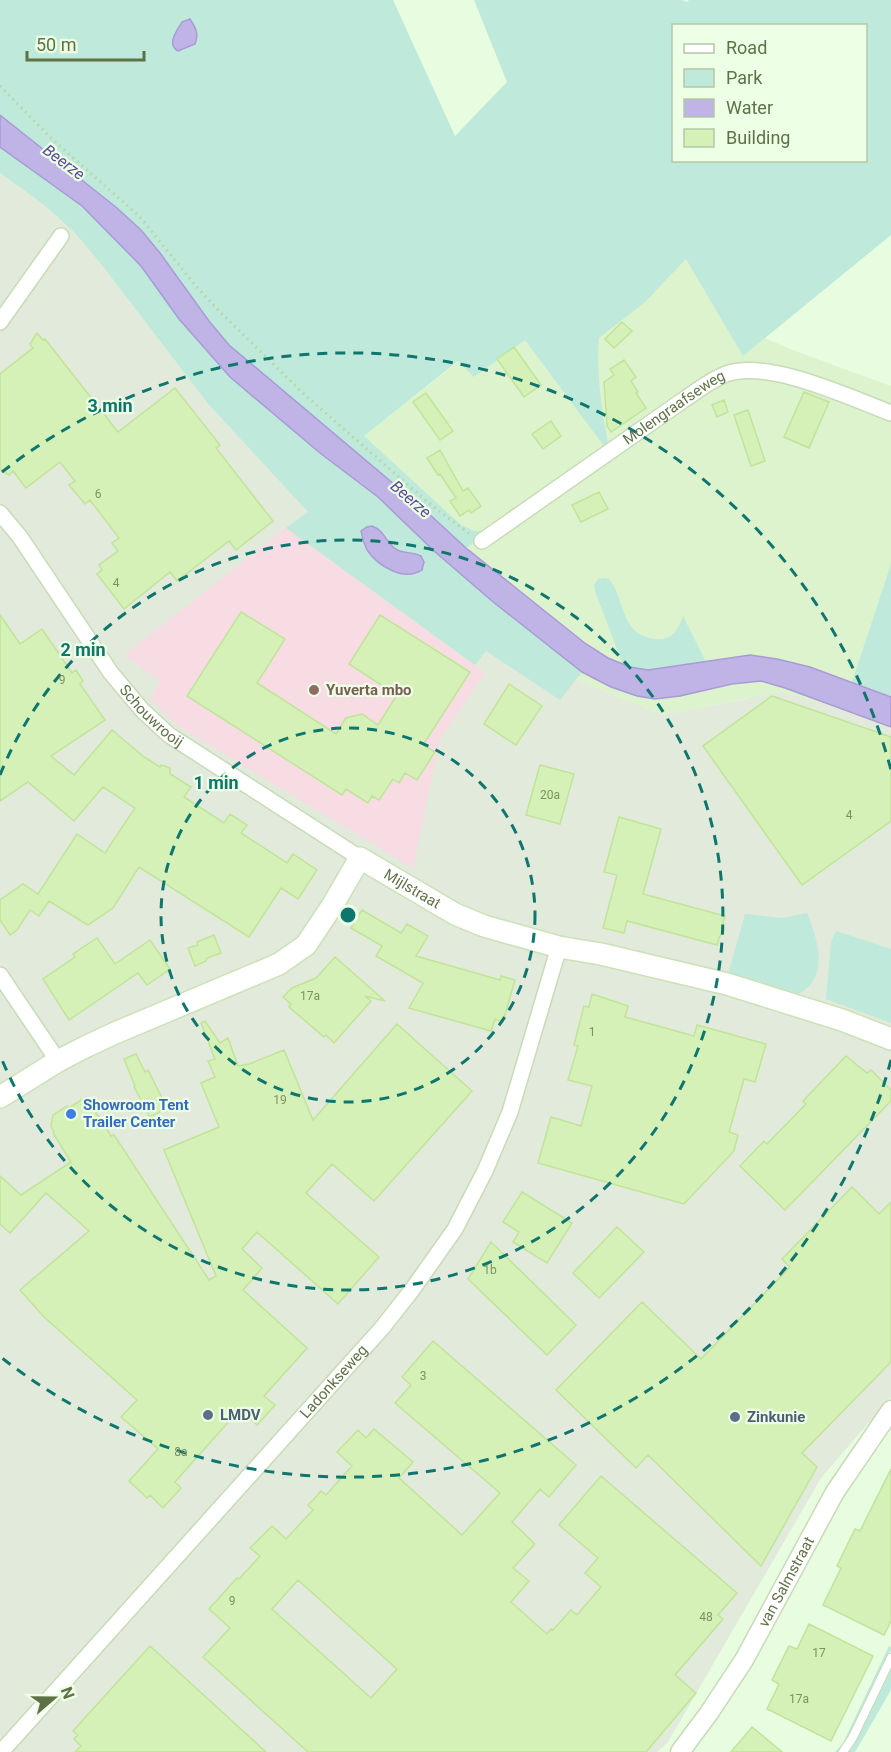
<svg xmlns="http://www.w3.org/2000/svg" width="891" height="1752" viewBox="0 0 891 1752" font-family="Roboto,sans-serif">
<rect width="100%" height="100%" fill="#e8fcdf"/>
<!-- residential -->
<path fill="#dcf3ce" d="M 682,237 L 742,328 L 795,351 L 891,386 L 891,722 L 748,698 L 663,715 L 568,676 L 323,526 L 364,436 L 459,361 Z"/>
<!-- industrial -->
<path fill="#e2eadb" d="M 0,173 L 44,205 L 74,232 L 101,264 L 209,405 L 308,512 L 568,676 L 663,715 L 781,692 L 891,722 L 891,1397 L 821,1478 L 668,1742 L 657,1752 L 0,1752 Z"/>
<!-- education -->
<path fill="#f8dce4" d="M 286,528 L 485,673 L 440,739 L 413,868 L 178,726 L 150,699 L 160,681 L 124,655 Z"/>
<!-- green -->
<path fill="#bee9db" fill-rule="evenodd" d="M 0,0 L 393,0 L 455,136 L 507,82 L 474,0 L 682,0 L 687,2 L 689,0 L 891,0 L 891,235 L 743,356 L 686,259 L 645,302 L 599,338 C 596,373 602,410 608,444 L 604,446 L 525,340 L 474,377 L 458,361 L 364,436 L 461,525 L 475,531 L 489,532 L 466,548 L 427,512 L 229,345 C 198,308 172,267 141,230 L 0,115 ZM 674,26 L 866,26 L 866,160 L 674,160 Z
M 0,147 L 82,206 L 141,266 L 179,319 L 193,335 L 320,453 L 378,497 L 434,551 L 492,601 L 582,672 L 560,700 L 486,651 L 475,665 L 286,528 L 308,512 L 209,405 L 101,264 L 74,232 L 44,205 L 0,173 ZM 384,533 L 394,547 L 399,551 L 421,556 L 424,566 L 381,564 L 367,549 Z
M 891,564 L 891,697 L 852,682 Z
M 604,578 L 609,579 C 623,596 621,624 641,635 C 648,638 655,640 663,639 C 676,636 679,627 683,616 L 706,662 L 648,670 L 623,665 L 595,591 L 594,585 L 598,579 Z
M 807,913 C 818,940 830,978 798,994 L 728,974 L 745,914 L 782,918 Z
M 836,931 L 891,949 L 891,1023 L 826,999 L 831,942 Z
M 889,1646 L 891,1647 L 891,1650 L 851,1735 L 840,1752 L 835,1752 L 843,1743 Z
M 891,1665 L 891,1690 L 855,1752 L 847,1752 Z"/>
<!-- water -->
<path fill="#bfb4e5" stroke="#a99bd6" stroke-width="1.5" d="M 190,19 C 196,28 199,34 195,44 L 178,51 C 166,44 177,31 182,22 Z
M 0,115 L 117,208 L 141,230 L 160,253 L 209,321 L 229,345 L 427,512 L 466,548 L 586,644 L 608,658 L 630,667 L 648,670 L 750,655 L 777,659 L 810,667 L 891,697 L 891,727 L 785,688 L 761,681 L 732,684 L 680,696 L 655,699 L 637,696 L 611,687 L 582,672 L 492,601 L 434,551 L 378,497 L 320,453 L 230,377 L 179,319 L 141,266 L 82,206 L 0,147 Z
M 372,526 C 383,530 385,539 393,547 C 402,555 412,551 421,556 L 424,562 L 422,570 C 404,582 378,566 367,550 C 364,544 362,537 361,531 L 367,527 Z"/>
<!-- building -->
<path fill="#d5f1b7" stroke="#c0e498" stroke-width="1.5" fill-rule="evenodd" d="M 622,322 L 632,331 L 614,348 L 605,339 Z
M 37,333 L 43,340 L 45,339 L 118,432 L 175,388 L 220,445 L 216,448 L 273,521 L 236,550 L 229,541 L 177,581 L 170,572 L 124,609 L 97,574 L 102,570 L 99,565 L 118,551 L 112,543 L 119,538 L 90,500 L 85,504 L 69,485 L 75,481 L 60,462 L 26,488 L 13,471 L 9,475 L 0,469 L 0,374 L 33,348 L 30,344 Z
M 514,347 L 541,385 L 524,397 L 497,359 Z
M 624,360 L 636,377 L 631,381 L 638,392 L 636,393 L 646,408 L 611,432 L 607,426 L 604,382 L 614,375 L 610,369 Z
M 804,392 L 829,402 L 809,448 L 784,437 Z
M 426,393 L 453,431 L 440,440 L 413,402 Z
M 724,400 L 728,412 L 717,417 L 712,405 Z
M 748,410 L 765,461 L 751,466 L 734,415 Z
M 551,421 L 561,436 L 543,449 L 532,434 Z
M 440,450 L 463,491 L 468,488 L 481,506 L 471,513 L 469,510 L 460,516 L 450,501 L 456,498 L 440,474 L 438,475 L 427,458 Z
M 599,492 L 608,509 L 581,522 L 572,505 Z
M 241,612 L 285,639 L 257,683 L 336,734 L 346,718 L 362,714 L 378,725 L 397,695 L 349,664 L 380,615 L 470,672 L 423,745 L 435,752 L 417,780 L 405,773 L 399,783 L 393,779 L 379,800 L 372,796 L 368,803 L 346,789 L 342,795 L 187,696 Z
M 0,615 L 20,644 L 42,629 L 72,673 L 76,670 L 83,681 L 80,684 L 105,720 L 51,756 L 74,775 L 112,730 L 144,757 L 160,767 L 161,765 L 170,768 L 170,774 L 191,787 L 184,797 L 224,823 L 230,814 L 247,825 L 241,833 L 287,863 L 293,854 L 317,870 L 298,899 L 281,888 L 249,937 L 139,867 L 113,908 L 88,925 L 49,901 L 39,916 L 30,910 L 17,930 L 10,935 L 0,920 L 0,900 L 23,884 L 38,894 L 77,834 L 105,853 L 135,808 L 103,787 L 74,821 L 28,782 L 0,801 Z
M 509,684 L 542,706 L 516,745 L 484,724 Z
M 772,696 L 891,737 L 891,821 L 802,885 L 703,746 Z
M 540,765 L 574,774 L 560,824 L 526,815 Z
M 619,817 L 661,829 L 643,894 L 725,916 L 723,922 L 724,931 L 719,938 L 717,945 L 627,921 L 624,933 L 603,928 L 617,875 L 604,872 Z
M 362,910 L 401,933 L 407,924 L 428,936 L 416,956 L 500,980 L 501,976 L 515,980 L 503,1022 L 495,1019 L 491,1031 L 409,1008 L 423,983 L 376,956 L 382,946 L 351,928 Z
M 214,935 L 221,953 L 207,958 L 206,961 L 195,966 L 188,948 L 198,945 L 197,942 Z
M 97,938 L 115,964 L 150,940 L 170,969 L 147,985 L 138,973 L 69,1020 L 43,979 L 75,957 L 73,954 Z
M 335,957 L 385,1001 L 365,996 L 371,1001 L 334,1043 L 326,1035 L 324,1037 L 289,1007 L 291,1004 L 283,997 L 292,988 L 316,978 Z
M 592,994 L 628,1006 L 625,1017 L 694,1036 L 697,1025 L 766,1044 L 755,1082 L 744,1079 L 729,1132 L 738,1135 L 734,1151 L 684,1204 L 538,1163 L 551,1117 L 581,1126 L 592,1086 L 568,1080 L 578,1046 L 574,1045 L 584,1006 L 589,1007 Z
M 205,1021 L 220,1043 L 228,1038 L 238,1066 L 249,1064 L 284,1050 L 313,1120 L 397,1024 L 472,1091 L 374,1201 L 332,1164 L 306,1193 L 379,1257 L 338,1304 L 257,1232 L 242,1249 L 262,1268 L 243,1290 L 307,1348 L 264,1396 L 275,1405 L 257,1425 L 240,1409 L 175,1482 L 181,1488 L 163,1508 L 150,1495 L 147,1498 L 129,1481 L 158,1449 L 121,1417 L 137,1400 L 44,1317 L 20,1290 L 89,1231 L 46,1193 L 10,1233 L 0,1224 L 0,1176 L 21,1195 L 71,1162 L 53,1133 L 54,1132 L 51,1126 L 53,1115 L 67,1106 L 69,1108 L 86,1097 L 111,1136 L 114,1135 L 209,1280 L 216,1276 L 164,1150 L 219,1127 L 201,1083 L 215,1077 L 208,1061 L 215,1059 L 201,1023 Z
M 136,1054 L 145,1072 L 148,1070 L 167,1108 L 150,1117 L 134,1087 L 135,1086 L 124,1059 Z
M 846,1056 L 867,1073 L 871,1070 L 891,1090 L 891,1101 L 785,1210 L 740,1166 L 764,1141 L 767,1144 L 806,1104 L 803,1101 Z
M 852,1187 L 879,1214 L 891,1202 L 891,1362 L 802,1453 L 817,1467 L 761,1566 L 648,1455 L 636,1468 L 556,1390 L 642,1302 L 701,1359 L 790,1267 L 782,1259 Z
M 522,1192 L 572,1223 L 547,1263 L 513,1242 L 519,1232 L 503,1222 Z
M 617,1227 L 644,1252 L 599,1298 L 573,1273 Z
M 491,1242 L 576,1325 L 547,1355 L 468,1279 Z
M 433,1341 L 576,1465 L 549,1497 L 540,1489 L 512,1522 L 535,1544 L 513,1568 L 529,1581 L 511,1602 L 547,1634 L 551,1629 L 553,1630 L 571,1610 L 577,1615 L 601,1587 L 585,1573 L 598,1558 L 559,1525 L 601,1476 L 737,1593 L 718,1615 L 723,1619 L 675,1675 L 696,1693 L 646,1752 L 308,1752 L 203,1657 L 230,1628 L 209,1609 L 237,1578 L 239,1579 L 260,1556 L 250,1548 L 272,1526 L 286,1539 L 313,1510 L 308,1505 L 315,1498 L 321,1491 L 326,1495 L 352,1466 L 337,1452 L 358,1430 L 366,1438 L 374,1429 L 413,1462 L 399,1478 L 462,1535 L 500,1493 L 395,1403 L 411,1385 L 402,1377 ZM 298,1580 L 397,1669 L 371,1698 L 272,1609 Z
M 891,1469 L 891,1621 L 884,1635 L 823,1605 L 841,1568 L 837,1566 L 855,1529 L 860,1531 Z
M 809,1624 L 873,1656 L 831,1741 L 767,1709 L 779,1684 L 772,1680 L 789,1646 L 797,1649 Z
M 150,1646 L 243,1731 L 266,1752 L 75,1752 L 81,1746 L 74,1739 L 78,1735 L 73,1731 Z
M 752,1727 L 782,1752 L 731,1752 Z"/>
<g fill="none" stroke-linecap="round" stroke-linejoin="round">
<!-- service casing -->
<g stroke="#c7dbb7" stroke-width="10">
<path id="service" d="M 843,1752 L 853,1737 L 891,1658"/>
</g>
<!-- minor casing -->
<g stroke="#c7dbb7" stroke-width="18">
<g id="minor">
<path d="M 0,322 L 61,236"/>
<path id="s1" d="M 0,513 L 20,537 L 111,673 L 142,710 L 169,735 L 360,858"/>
<path id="s2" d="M 482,541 L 682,401 C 696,392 710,380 726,374 C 769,359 848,397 891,413"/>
<path d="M 0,975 L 58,1061"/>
<path id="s3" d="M 1,1752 L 382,1328 L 412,1290 L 455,1229 L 485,1171 L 510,1112 L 559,947"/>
</g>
</g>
<!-- tertiary casing -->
<g stroke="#c7dbb7" stroke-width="21">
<g id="tertiary">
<path id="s4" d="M 680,1752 L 709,1713 L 744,1660 L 835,1492 L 891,1410"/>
</g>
</g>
<!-- secondary casing -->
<g stroke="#cbe2b7" stroke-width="24">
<g id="secondary">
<path id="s5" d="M 0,1097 L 58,1061 L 85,1047 L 115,1033 L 279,964 L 306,945 L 332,906 L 360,858 L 455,914 L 484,926 L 559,947 L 601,954 L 727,984 L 842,1020 L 891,1039"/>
</g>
</g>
<!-- path -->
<path stroke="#bad59b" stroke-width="3" stroke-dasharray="1.5 4.5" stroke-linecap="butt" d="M 0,86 L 51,138 L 140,217 L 195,285 L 220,312 L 305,395 L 431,505 L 470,534"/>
<!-- service -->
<use href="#service" stroke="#fff" stroke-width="8"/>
<!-- minor -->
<use href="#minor" stroke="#fff" stroke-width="15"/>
<!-- tertiary -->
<use href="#tertiary" stroke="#fff" stroke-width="18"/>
<!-- secondary -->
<use href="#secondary" stroke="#fff" stroke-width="21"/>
</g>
<!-- distance rings -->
<g fill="none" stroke="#0f766e" stroke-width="3" stroke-dasharray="10 8">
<circle cx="348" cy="915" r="187"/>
<path d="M0 775A375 375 0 1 1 0 1055"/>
<path d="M891 1060A562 562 0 0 1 2 1358M2 472A562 562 0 0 1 891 770"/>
</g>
<!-- markers -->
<circle fill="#8d6e63" stroke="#edffe5" stroke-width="2" cx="314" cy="690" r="6"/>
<circle fill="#3f7fe0" stroke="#edffe5" stroke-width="2" cx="71" cy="1114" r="6"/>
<g fill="#5c6f8a" stroke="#edffe5" stroke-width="2">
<circle cx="208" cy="1415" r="6"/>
<circle cx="735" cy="1417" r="6"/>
</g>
<g text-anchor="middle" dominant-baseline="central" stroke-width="4.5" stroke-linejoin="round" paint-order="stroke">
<!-- number labels -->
<g font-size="12" fill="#7c9263">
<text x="98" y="494">6</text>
<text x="116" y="583">4</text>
<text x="62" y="680">9</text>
<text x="550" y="795">20a</text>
<text x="849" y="815">4</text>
<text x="310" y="996">17a</text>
<text x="592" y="1032">1</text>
<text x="280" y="1100">19</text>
<text x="490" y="1270">1b</text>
<text x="423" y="1376">3</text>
<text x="181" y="1452">8a</text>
<text x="232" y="1601">9</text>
<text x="706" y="1617">48</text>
<text x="819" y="1653">17</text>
<text x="799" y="1699">17a</text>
</g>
<!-- street labels -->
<g font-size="15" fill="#5f7247" stroke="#edffe5">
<text stroke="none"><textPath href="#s2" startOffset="234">Molengraafseweg</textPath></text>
<text stroke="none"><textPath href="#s1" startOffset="254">Schouwrooij</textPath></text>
<text stroke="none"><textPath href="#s5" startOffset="506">Mijlstraat</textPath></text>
<text stroke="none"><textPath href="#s3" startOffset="498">Ladonkseweg</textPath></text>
<text stroke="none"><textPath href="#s4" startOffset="201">van Salmstraat</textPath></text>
</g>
<!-- education labels -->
<g font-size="15" font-weight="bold" fill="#785e54" stroke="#edffe5" text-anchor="start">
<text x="326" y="690">Yuverta mbo</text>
</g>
<!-- shop labels -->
<g font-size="15" font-weight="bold" fill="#366cbe" stroke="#edffe5" text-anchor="start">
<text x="83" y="1105">Showroom Tent<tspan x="83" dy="17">Trailer Center</tspan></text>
</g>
<!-- service labels -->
<g font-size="15" font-weight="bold" fill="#4e5e75" stroke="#edffe5" text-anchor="start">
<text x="220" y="1415">LMDV</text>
<text x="747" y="1417">Zinkunie</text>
</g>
<!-- water labels -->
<g font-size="16" font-style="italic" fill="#5e4a9a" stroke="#edffe5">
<text transform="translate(64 162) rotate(37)">Beerze</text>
<text transform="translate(411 499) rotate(41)">Beerze</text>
</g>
</g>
<circle cx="348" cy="915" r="9" fill="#0f766e" stroke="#edffe5" stroke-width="3"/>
<g font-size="18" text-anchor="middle" font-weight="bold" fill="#0f766e" stroke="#edffe5" stroke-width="4.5" stroke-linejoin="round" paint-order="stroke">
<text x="110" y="412">3 min</text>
<text x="83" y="656">2 min</text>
<text x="216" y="789">1 min</text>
</g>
<!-- legend -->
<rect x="672" y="24" width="195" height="138" fill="#edffe5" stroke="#b4c7a6" stroke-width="1.5"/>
<rect x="684" y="44" width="30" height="9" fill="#ffffff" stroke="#b4c7a6" stroke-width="1.5"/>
<text x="726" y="54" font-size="18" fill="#5f7247">Road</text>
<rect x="684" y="69" width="30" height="18" fill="#bee9db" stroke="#b4c7a6" stroke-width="1.5"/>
<text x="726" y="84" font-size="18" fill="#5f7247">Park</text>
<rect x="684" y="99" width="30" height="18" fill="#bfb4e5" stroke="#b4c7a6" stroke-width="1.5"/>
<text x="726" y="114" font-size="18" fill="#5f7247">Water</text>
<rect x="684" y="129" width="30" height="18" fill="#d5f1b7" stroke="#b4c7a6" stroke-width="1.5"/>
<text x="726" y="144" font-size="18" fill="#5f7247">Building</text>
<!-- north arrow -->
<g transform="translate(54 1698) rotate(70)" stroke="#edffe5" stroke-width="4.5" paint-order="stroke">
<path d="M0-4.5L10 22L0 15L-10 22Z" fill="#5f7247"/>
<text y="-9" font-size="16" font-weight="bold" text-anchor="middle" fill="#5f7247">N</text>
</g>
<!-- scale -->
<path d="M27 51v9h117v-9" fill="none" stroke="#5f7247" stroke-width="3"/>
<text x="36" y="51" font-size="18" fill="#5f7247" stroke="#edffe5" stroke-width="4.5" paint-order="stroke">50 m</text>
</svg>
